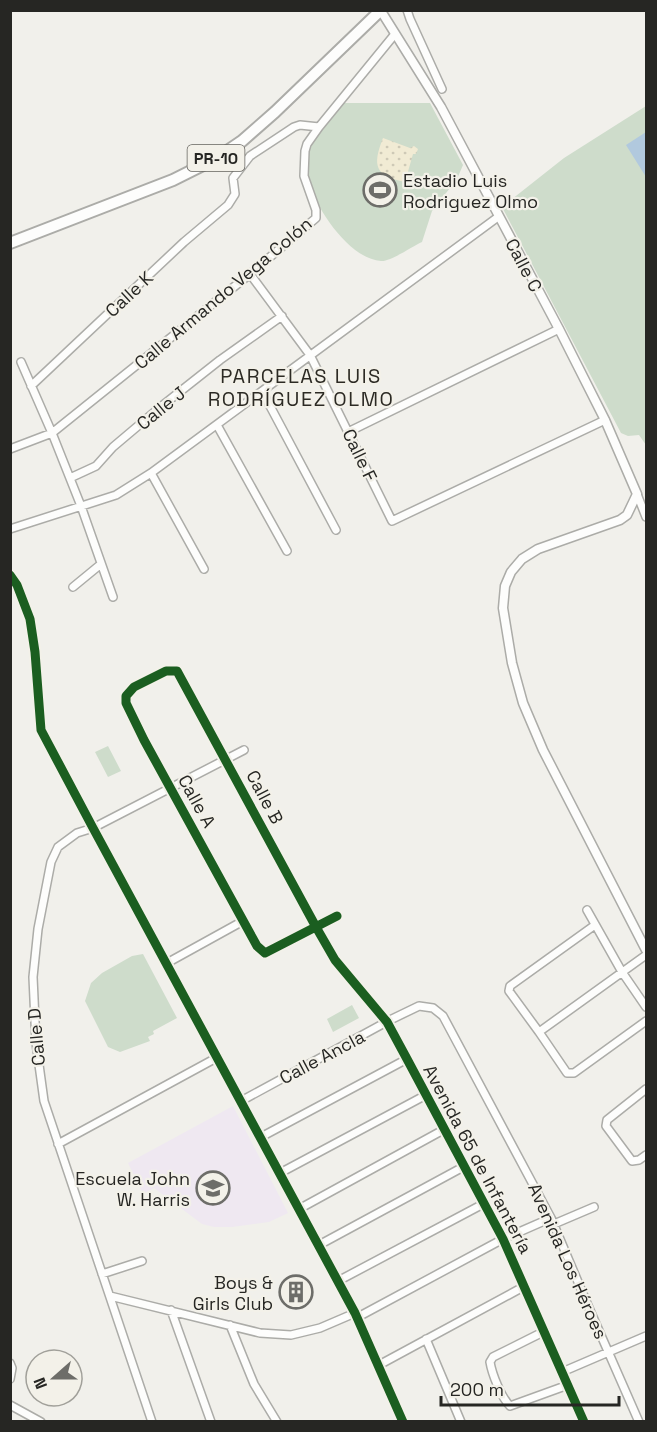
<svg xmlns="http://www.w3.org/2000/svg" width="657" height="1432" viewBox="0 0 657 1432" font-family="'Space Grotesk',sans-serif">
<defs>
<pattern id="sand-dots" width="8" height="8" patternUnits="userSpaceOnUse" patternTransform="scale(1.5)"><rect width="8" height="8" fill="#f1ebd4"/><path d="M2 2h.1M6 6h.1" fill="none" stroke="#cec9b6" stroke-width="1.8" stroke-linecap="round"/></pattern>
</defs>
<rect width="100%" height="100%" fill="#f1f0eb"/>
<!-- education -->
<path fill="#efe8f1" d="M 233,1106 L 288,1213 L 269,1222 L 232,1227 L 214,1227 L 202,1224 L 154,1188 L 143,1194 L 128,1163 Z"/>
<!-- grass -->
<path fill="#cedccb" d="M 344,103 L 430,103 L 463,165 L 457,179 L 432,211 L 422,242 C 413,246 390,262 381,261 C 350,259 317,210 309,183 C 307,178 308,152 310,146 C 312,139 338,111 344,103 Z
M 646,106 L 646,445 L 639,435 L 628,436 L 621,433 L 502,207 L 564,158 Z
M 108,746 L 121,771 L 108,777 L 95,752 Z
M 143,954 L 177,1018 L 153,1031 L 154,1034 L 148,1037 L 150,1041 L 120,1052 L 108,1047 L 85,1001 L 91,983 L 102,973 L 132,956 Z
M 352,1005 L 359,1018 L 333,1032 L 327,1019 Z"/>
<!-- sand -->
<path fill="url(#sand-dots)" d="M 383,138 L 410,148 L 414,146 L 418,149 L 416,154 L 413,154 L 405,182 C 375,176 372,166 383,138 Z"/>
<!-- water -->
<path fill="#b1c9de" d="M 646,132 L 646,177 L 626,145 Z"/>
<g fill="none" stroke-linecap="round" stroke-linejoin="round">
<!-- minor casing -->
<g stroke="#acaca8" stroke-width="10">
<path id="minor" d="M 407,10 L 410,19 L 442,89
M 250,274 L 310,355 L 392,521 L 605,420
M 21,362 L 52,433 L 81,506 L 113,597
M 31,386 L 184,242 L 228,205 L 235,194 L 233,178 L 250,156 L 294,127 L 300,125 L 319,127
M 262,391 L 336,530
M 217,425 L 287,551
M 348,432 L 559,329
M 10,449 L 52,433 L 250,274 L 316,218 L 316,210 L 304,176 L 305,151 L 307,144 L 319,127 L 395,34
M 151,473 L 204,569
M 70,478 L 96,466 L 113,447 L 158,409 L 220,360 L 282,316
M 637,494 L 646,517
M 10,529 L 116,495 L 151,473 L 498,217
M 73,587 L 101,564
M 587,910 L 622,972 L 646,1007
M 337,916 L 265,953 L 257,946 L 144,740 L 126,703 L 126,696 L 134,687 L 166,671 L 177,671 L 316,927 L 335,960 L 387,1022 L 407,1059 L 503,1239 L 584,1422
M 595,925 L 510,986 L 509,991 L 539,1032 L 567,1073 L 574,1073 L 646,1021
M 167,963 L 243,921
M 539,1032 L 646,955
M 646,1089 L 607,1120 L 606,1126 L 632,1161 L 639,1160 L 646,1155
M 241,1101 L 390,1020 L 419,1006 L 433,1008 L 443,1016 L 551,1218 L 589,1308 L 639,1422
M 261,1137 L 407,1059
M 58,1144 L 218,1057
M 280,1173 L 426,1095
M 299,1209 L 445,1129
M 554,1224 L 594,1207
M 319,1245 L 465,1166
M 102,1274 L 142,1261
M 338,1281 L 485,1203
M 110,1296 L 260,1333 L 291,1335 L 320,1328 L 355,1313
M 171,1310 L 211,1422
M 358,1317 L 503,1239 L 551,1218
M 230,1325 L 254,1384 L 277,1422
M 545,1331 L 493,1357 L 490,1362 C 492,1374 501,1397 510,1406 L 568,1385
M 426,1339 L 461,1422
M 10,1363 L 12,1368 L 10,1379
M 379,1365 L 525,1286
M 562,1372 L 646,1336
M 10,1405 L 41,1422
M 152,1422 L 44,1101 L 36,1043 L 33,977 L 38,929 L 51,862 L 58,847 L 77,833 L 93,828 L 244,750"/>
</g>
<!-- tertiary casing -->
<g stroke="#acaca8" stroke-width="11">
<path id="tertiary" d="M 381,11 L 441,107 L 559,329 L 605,420 L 637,494 L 627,515 L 620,520 L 538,549 L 522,559 L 511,572 L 505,586 L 503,608 L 512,663 L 523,703 L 543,750 L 646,950
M 10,575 L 17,585 L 30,619 L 35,652 L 41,730 L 93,828 L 355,1313 L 403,1422"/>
</g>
<!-- primary casing -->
<g stroke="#acaca8" stroke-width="14">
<path id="primary" d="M 10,243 L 173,180 L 217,158 L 242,141 L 275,112 L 381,10"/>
</g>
<!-- minor -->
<use href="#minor" stroke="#fdfdfc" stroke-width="7"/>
<!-- tertiary -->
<use href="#tertiary" stroke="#fdfdfc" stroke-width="8"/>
<!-- primary -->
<use href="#primary" stroke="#fdfdfc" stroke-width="10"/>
<!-- cycleway casing -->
<g stroke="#f3f1e9" stroke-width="13">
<path id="cycleway" d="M 10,575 L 17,585 L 30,619 L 35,652 L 41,730 L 93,828 L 355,1313 L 403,1422
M 337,916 L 265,953 L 257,946 L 144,740 L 126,703 L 126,696 L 134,687 L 166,671 L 177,671 L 316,927 L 335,960 L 387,1022 L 407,1059 L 503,1239 L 584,1422"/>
</g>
<!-- cycleway -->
<use href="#cycleway" stroke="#1b5e20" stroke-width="9"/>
</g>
<!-- icons -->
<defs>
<g id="stadium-ring" transform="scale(1.725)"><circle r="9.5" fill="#f3f1e9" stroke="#6d6d69" stroke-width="1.5"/><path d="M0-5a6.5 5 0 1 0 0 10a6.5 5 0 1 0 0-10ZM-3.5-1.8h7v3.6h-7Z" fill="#6d6d69"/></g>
<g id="school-ring" transform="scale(1.725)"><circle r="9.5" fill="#f3f1e9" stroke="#6d6d69" stroke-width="1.5"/><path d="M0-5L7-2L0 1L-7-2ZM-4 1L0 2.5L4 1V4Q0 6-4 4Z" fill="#6d6d69"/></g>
<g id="building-ring" transform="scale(1.725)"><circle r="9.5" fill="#f3f1e9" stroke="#6d6d69" stroke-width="1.5"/><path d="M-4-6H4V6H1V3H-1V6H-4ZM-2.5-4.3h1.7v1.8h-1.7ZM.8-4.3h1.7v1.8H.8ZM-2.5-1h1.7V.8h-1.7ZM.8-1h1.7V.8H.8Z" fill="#6d6d69"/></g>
</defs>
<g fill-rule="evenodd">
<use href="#stadium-ring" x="380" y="190"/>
<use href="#school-ring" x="213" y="1188"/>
<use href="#building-ring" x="296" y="1292"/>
</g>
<g text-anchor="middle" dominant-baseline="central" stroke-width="4.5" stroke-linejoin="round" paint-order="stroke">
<!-- shield labels -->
<rect fill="#f3f1e9" stroke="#64635e" stroke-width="1.5" x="187.5" y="145" width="57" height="26" rx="4.5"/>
<g font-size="16" font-weight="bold" fill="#262623">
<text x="216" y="158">PR-10</text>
</g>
<!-- poi labels -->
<g font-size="18" fill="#262623" stroke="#f3f1e9" text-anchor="end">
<text x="403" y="180" text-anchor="start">Estadio Luis<tspan x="403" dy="21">Rodriguez Olmo</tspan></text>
<text x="190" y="1178">Escuela John<tspan x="190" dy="21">W. Harris</tspan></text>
<text x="273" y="1282">Boys &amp;<tspan x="273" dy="21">Girls Club</tspan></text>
</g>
<!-- street labels -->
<g font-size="18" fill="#262623" stroke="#f3f1e9">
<text transform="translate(524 265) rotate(62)">Calle C</text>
<text transform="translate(223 293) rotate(-40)">Calle Armando Vega Colón</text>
<text transform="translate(129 294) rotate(-43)">Calle K</text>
<text transform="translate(161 408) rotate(-39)">Calle J</text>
<text transform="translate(360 455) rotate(64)">Calle F</text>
<text transform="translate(265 797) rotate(62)">Calle B</text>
<text transform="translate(197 801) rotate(61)">Calle A</text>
<text transform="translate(36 1037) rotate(-95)">Calle D</text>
<text transform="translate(322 1057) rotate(-28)">Calle Ancla</text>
<text transform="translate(478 1159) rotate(62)">Avenida 65 de Infantería</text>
<text transform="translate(568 1261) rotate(66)">Avenida Los Héroes</text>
</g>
<!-- neighbourhood labels -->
<g font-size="20" letter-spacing="1.5" fill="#2c2a24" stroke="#f3f1e9">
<text x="301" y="376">PARCELAS LUIS<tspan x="301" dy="23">RODRÍGUEZ OLMO</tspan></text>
</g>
</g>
<!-- border -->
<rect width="657" height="1432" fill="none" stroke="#262623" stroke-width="24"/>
<!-- north arrow -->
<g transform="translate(54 1378) rotate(249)"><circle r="28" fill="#f3f1e9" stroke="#a1a09a" stroke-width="1.5"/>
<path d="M0-4.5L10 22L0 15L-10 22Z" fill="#6d6d69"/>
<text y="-9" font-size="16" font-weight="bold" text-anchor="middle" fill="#262623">N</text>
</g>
<!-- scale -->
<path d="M441 1396v9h178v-9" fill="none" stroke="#262623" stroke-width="3"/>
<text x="450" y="1396" font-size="18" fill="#262623" stroke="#f3f1e9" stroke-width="4.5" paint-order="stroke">200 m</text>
</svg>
